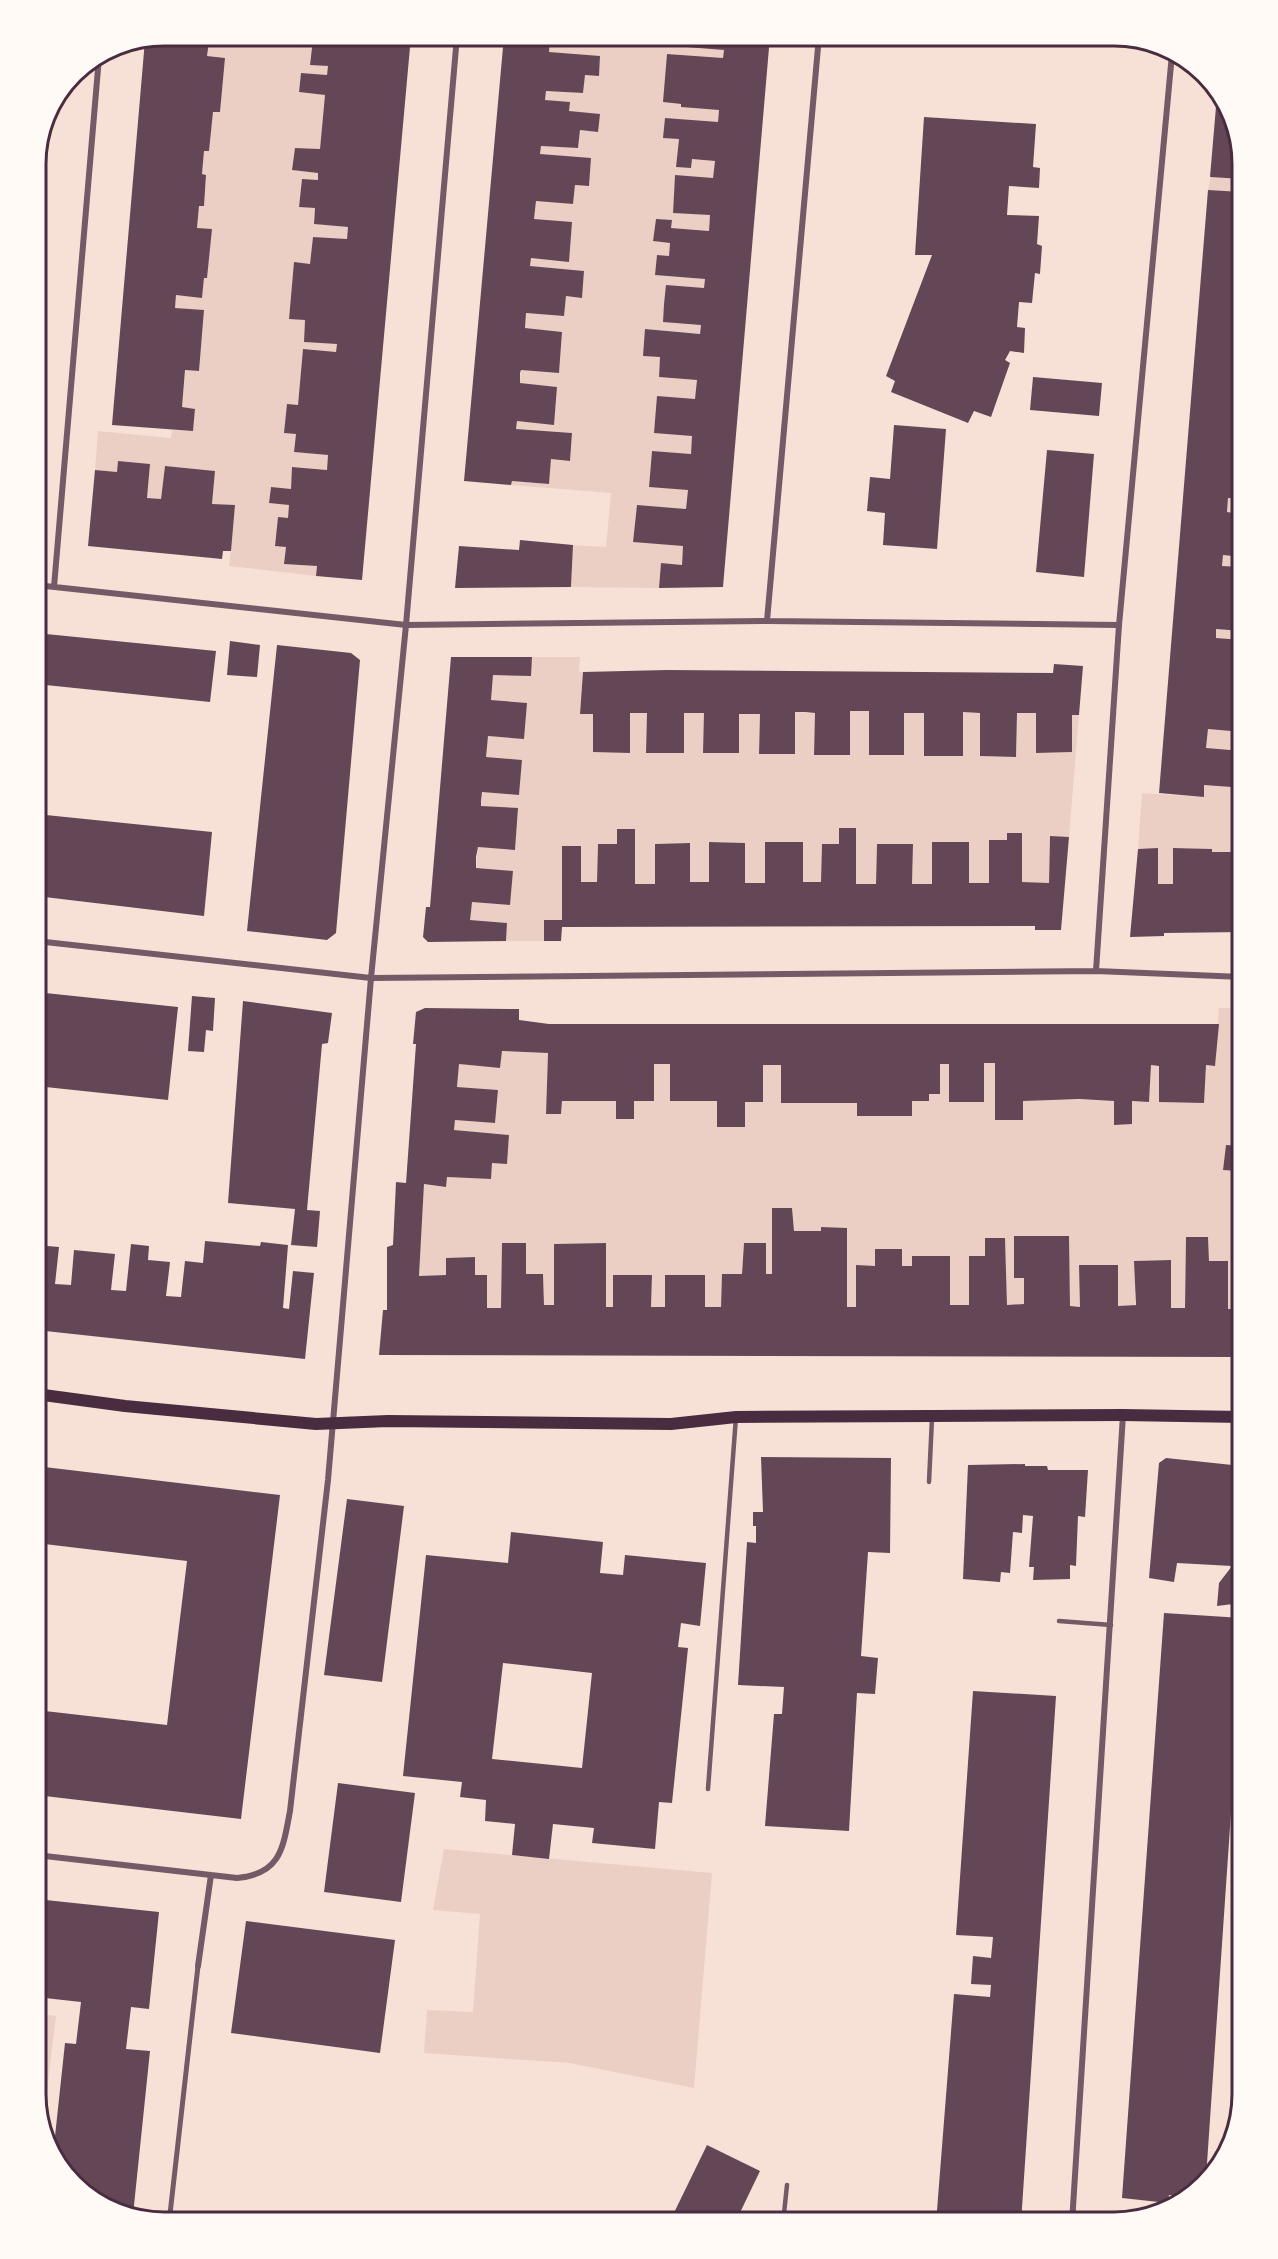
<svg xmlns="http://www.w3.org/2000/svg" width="1278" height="2259" viewBox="0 0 1278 2259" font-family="Montserrat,sans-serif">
<rect width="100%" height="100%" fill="#f7e1d7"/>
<!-- green -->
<path fill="#ebcfc5" d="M 216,36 L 330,36 L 330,40 L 313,39 L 310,64 L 328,66 L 327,75 L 301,73 L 299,92 L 325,95 L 320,149 L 295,148 L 292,170 L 318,173 L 318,180 L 302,179 L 299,206 L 315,208 L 314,224 L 348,227 L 347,239 L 313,237 L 310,264 L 294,263 L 289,318 L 305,320 L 304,342 L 337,344 L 336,352 L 303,350 L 298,405 L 284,433 L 296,434 L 294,452 L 328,455 L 327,470 L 293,467 L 291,489 L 271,487 L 269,503 L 289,505 L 288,518 L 278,518 L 275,545 L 286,547 L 284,564 L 317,566 L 316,576 L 229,566 L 235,506 L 212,504 L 215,471 L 165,466 L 161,499 L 147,498 L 150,464 L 118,461 L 117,472 L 95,470 L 98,431 L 171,438 L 172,430 L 193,431 L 195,409 L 182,407 L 185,370 L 199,371 L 204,311 L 175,308 L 176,295 L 202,297 L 204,278 L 207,278 L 197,228 L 199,206 L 204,206 L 206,175 L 202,174 L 204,151 L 209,151 L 213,112 L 220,112 L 225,58 L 207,56 L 209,42 L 215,43 Z
M 550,36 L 687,36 L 724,50 L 723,58 L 667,54 L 664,102 L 719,110 L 718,122 L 679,139 L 676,167 L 691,168 L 692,159 L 715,161 L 713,178 L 675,176 L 673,212 L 710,215 L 709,231 L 671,228 L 671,220 L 656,220 L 653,241 L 670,243 L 669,256 L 657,255 L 655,275 L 705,279 L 700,334 L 645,329 L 660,357 L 659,377 L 697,380 L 691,454 L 652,451 L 649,486 L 688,490 L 686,509 L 637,505 L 633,541 L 683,546 L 682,565 L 661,563 L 659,588 L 571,587 L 573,545 L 606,547 L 611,493 L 511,485 L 512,481 L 549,484 L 551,459 L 570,461 L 572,433 L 516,429 L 517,421 L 554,424 L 557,387 L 520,383 L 521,370 L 559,373 L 562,332 L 525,328 L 526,313 L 563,316 L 566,296 L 582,297 L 584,271 L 530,266 L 531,258 L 569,261 L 534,219 L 536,201 L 573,204 L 575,185 L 589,186 L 591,159 L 540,154 L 541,146 L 578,148 L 580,130 L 598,132 L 569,111 L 569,102 L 545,100 L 546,91 L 583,93 L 585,75 L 599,76 L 600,57 L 549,52 Z
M 1211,177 L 1242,179 L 1242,192 L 1208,190 Z
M 1228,498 L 1242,499 L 1242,514 L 1227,512 Z
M 1223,555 L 1242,557 L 1242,567 L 1222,566 Z
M 1216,629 L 1242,631 L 1242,640 L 1216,638 Z
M 532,657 L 580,657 L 579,672 L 583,672 L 580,714 L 593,714 L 593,752 L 630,752 L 630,713 L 647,713 L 646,753 L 684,753 L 684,713 L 704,713 L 704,753 L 739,753 L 739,714 L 760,714 L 759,754 L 794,754 L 795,712 L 815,713 L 814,754 L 850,754 L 850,711 L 869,711 L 869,755 L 904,755 L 904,713 L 924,713 L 924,756 L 963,756 L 963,712 L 980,713 L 980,756 L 1016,757 L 1017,713 L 1036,713 L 1036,753 L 1071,752 L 1072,715 L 1079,715 L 1069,837 L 1050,837 L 1049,883 L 1022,882 L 1022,834 L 1007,833 L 1007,840 L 989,840 L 989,883 L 969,883 L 932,842 L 932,884 L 912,884 L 913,844 L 877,844 L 876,884 L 856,884 L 856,828 L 839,829 L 839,844 L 822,844 L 821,882 L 745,883 L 745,843 L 710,842 L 709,882 L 690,882 L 690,843 L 656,844 L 655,884 L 635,884 L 635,830 L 617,829 L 617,844 L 598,845 L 597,882 L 581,882 L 581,846 L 562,846 L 562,920 L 544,921 L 544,941 L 506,941 L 507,923 L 470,920 L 472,902 L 510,905 L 513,871 L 476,868 L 478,847 L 515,849 L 518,809 L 481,806 L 482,792 L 519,794 L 522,760 L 486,757 L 488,736 L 524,738 L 527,703 L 491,700 L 493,675 L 530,676 Z
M 1208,729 L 1242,732 L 1242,849 L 1231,849 L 1231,852 L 1212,852 L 1212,849 L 1173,848 L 1173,884 L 1158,884 L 1158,849 L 1138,849 L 1142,793 L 1203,797 L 1204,785 L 1230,787 L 1232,770 L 1240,771 L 1206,748 Z
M 1219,1008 L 1242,1008 L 1242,1146 L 1226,1145 L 1223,1169 L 1240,1171 L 1242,1163 L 1239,1309 L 1228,1309 L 1228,1262 L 1209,1261 L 1208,1237 L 1186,1237 L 1185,1308 L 1171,1308 L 1170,1260 L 1135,1261 L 1135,1305 L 1118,1306 L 1080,1265 L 1080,1307 L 1070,1306 L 1068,1236 L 1014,1236 L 1014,1277 L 1024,1278 L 1024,1304 L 1007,1305 L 1005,1238 L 986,1238 L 985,1256 L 969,1256 L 969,1305 L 950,1305 L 950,1256 L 912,1256 L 912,1266 L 902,1266 L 902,1249 L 875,1266 L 856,1266 L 856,1307 L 847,1307 L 847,1228 L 821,1227 L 821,1231 L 794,1231 L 792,1208 L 772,1208 L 772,1274 L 766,1274 L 744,1243 L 742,1274 L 722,1275 L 721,1307 L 705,1307 L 705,1275 L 666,1275 L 665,1307 L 651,1307 L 652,1275 L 613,1307 L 606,1307 L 606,1243 L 554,1244 L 554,1305 L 544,1305 L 543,1274 L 526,1274 L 526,1243 L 502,1243 L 501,1308 L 487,1308 L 487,1275 L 475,1275 L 474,1257 L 446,1258 L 446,1275 L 419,1276 L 424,1184 L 446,1187 L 447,1177 L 490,1179 L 492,1163 L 507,1163 L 509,1135 L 454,1130 L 455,1120 L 495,1123 L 498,1091 L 457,1087 L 459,1064 L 500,1068 L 502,1051 L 548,1053 L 546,1114 L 561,1114 L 562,1101 L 616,1101 L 616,1119 L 634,1101 L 654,1101 L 654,1064 L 670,1064 L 670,1101 L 717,1101 L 718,1127 L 745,1127 L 745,1102 L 763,1101 L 763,1065 L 781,1065 L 781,1103 L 857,1103 L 857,1116 L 912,1116 L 912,1101 L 929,1101 L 929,1094 L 940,1064 L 949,1064 L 949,1101 L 984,1102 L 984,1063 L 995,1063 L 996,1120 L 1023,1120 L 1023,1101 L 1051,1099 L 1114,1101 L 1114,1124 L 1132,1124 L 1132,1101 L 1149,1102 L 1151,1065 L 1159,1066 L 1160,1102 L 1203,1103 L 1206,1065 L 1215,1066 Z
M 444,1849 L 712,1873 L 694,2088 L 570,2063 L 424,2053 L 427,2010 L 473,2012 L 480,1914 L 433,1910 Z
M 36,2013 L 56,2016 L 43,2123 L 36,2094 Z"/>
<!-- building -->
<path fill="#644757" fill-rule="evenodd" d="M 165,36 L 216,36 L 215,43 L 209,42 L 207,56 L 225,58 L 220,112 L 213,112 L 209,151 L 204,151 L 202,174 L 206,175 L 204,206 L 199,206 L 197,228 L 212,229 L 207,278 L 204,278 L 202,298 L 176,295 L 175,308 L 204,310 L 199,371 L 185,370 L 182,407 L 195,409 L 193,431 L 112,425 L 145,40 Z
M 330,36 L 411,36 L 362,580 L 316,576 L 317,566 L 284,564 L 286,547 L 275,546 L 278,517 L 288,518 L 289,505 L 269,503 L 271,487 L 291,489 L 292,467 L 327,470 L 328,455 L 294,452 L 296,434 L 284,433 L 287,404 L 298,405 L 303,349 L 336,352 L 337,344 L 304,342 L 305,320 L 289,319 L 294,262 L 310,264 L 313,237 L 347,239 L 348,227 L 314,224 L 315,208 L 299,207 L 302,179 L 318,180 L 318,173 L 292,170 L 295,148 L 320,149 L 325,95 L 299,92 L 301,73 L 327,75 L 328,66 L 310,65 L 313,39 L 330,40 Z
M 504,36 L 550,36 L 549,52 L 600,56 L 599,76 L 585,75 L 583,93 L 546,91 L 545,100 L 570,102 L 569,111 L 600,114 L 598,132 L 580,130 L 578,148 L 541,146 L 540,154 L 591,158 L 589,186 L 575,185 L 573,204 L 536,201 L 534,219 L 572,222 L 569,262 L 531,258 L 530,266 L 584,271 L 582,298 L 566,296 L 564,316 L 526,313 L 525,328 L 562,332 L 559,373 L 521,370 L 520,373 L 520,383 L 557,387 L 554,425 L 517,421 L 516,429 L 572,433 L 570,461 L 551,459 L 549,484 L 512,481 L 511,485 L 464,481 Z
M 687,36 L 770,36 L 723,587 L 659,588 L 661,563 L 682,565 L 683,546 L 633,542 L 637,505 L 686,509 L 688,490 L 649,487 L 652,451 L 691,454 L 692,436 L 654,433 L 657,396 L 695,399 L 697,380 L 659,377 L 660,357 L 643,356 L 645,329 L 700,334 L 701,325 L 663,322 L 664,304 L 666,285 L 704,288 L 705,279 L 655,275 L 657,255 L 669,256 L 670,243 L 653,241 L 656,219 L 672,220 L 671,228 L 709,231 L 710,215 L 673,213 L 675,175 L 713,178 L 715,161 L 692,159 L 691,168 L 676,167 L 679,139 L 663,138 L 665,118 L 718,122 L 719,110 L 681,107 L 681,104 L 663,102 L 667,54 L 723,58 L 724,50 L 686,47 Z
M 1217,95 L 1229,108 L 1242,165 L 1242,179 L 1210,177 Z
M 924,117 L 1036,124 L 1033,167 L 1040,168 L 1039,188 L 1009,186 L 1007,215 L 1039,216 L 1037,244 L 1042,246 L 1040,274 L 1035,273 L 1032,303 L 1019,302 L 1017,327 L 1025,328 L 1024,353 L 1010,351 L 1005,360 L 1010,363 L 991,417 L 974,411 L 968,423 L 891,392 L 895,381 L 886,376 L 932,255 L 915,255 Z
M 1208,190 L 1242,192 L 1242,401 L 1240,424 L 1242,424 L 1242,438 L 1239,438 L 1238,452 L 1242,452 L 1242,499 L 1228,498 L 1227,512 L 1242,514 L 1242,557 L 1223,555 L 1222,566 L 1242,567 L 1242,631 L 1216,629 L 1216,638 L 1242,640 L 1242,674 L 1239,688 L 1233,688 L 1232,695 L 1242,695 L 1242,732 L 1208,729 L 1206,748 L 1242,751 L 1241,771 L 1232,770 L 1231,787 L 1204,785 L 1204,797 L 1159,793 Z
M 1033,377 L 1102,383 L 1099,416 L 1030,410 Z
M 894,425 L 946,429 L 937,549 L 883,545 L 885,513 L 867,511 L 870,477 L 890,479 Z
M 1047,450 L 1094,454 L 1084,577 L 1036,572 Z
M 118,461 L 150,464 L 147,498 L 161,499 L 165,466 L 215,471 L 212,504 L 235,505 L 231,551 L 223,551 L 222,559 L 88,546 L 95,470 L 117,472 Z
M 520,540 L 573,545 L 571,587 L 455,588 L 459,546 L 519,550 Z
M 36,633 L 216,651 L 210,702 L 36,684 Z
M 230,641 L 260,645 L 257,677 L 227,675 Z
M 277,645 L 351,653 L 360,660 L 336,933 L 327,940 L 247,931 Z
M 451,657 L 532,657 L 531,676 L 493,675 L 491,700 L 527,703 L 524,739 L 488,736 L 487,747 L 486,757 L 522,760 L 519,795 L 482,792 L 481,801 L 481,806 L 518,808 L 515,850 L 478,847 L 476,857 L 476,868 L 513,871 L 510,905 L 472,902 L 471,912 L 470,920 L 507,923 L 506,941 L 428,942 L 423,937 L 426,907 L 430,907 Z
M 1054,664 L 1083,666 L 1079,715 L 1072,715 L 1072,752 L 1036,753 L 1036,713 L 1017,713 L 1016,757 L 980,756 L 980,713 L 963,712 L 963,756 L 924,756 L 924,713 L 904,713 L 904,755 L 869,755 L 869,711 L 850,711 L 850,755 L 814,755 L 815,713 L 805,712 L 795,712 L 795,754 L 759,754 L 760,714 L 739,714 L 739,753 L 703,753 L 704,713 L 684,713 L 684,753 L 646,753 L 647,713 L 630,713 L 630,753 L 593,752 L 593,714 L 580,714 L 583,672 L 667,670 L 1053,673 Z
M 36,814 L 212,832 L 204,916 L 36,896 Z
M 839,828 L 856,828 L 856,884 L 876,884 L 877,844 L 913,844 L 912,884 L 932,884 L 932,842 L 969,842 L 969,883 L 989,883 L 989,840 L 1007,840 L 1007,833 L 1022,833 L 1022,882 L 1049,883 L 1050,836 L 1069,837 L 1061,930 L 1035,930 L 1035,926 L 562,927 L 561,941 L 544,941 L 544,920 L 562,920 L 562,846 L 581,846 L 581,882 L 597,882 L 598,844 L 617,844 L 617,829 L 635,829 L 635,884 L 655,884 L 655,844 L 690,843 L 690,882 L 709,882 L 709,842 L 745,843 L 745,883 L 765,883 L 765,842 L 803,842 L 803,882 L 821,882 L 822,844 L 839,844 Z
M 1158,848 L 1158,884 L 1173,884 L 1173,848 L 1212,849 L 1212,852 L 1231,852 L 1231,849 L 1242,849 L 1242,932 L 1164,933 L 1164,936 L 1130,937 L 1138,849 Z
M 36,992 L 178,1007 L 168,1100 L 36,1086 Z
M 192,996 L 215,998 L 213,1031 L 206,1030 L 204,1052 L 188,1051 Z
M 243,1001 L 332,1013 L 328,1043 L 322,1044 L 307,1210 L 320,1211 L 317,1247 L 291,1245 L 295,1209 L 228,1203 Z
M 425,1008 L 519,1009 L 519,1020 L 549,1024 L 1219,1024 L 1215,1066 L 1206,1065 L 1204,1103 L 1159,1102 L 1159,1066 L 1151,1065 L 1149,1102 L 1132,1101 L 1132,1124 L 1114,1125 L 1114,1101 L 1079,1099 L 1023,1101 L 1023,1120 L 995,1120 L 995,1063 L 984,1063 L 984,1102 L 949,1102 L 949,1064 L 940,1064 L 940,1094 L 929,1094 L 929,1101 L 912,1101 L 912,1116 L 857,1116 L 857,1103 L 781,1103 L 781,1065 L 763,1065 L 763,1102 L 745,1102 L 745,1127 L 717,1127 L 717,1101 L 670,1101 L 670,1064 L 654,1064 L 654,1101 L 634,1101 L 634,1119 L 616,1119 L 616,1101 L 562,1101 L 561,1114 L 546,1114 L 548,1053 L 502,1051 L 500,1068 L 459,1064 L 457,1087 L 498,1090 L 495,1123 L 455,1120 L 454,1130 L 509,1135 L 507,1164 L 492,1163 L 491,1179 L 447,1177 L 446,1187 L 424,1184 L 419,1276 L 446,1275 L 446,1258 L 475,1257 L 475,1275 L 487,1275 L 487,1308 L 501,1308 L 502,1243 L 526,1243 L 526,1274 L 543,1274 L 544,1305 L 554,1305 L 554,1244 L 606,1243 L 606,1307 L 613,1307 L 613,1275 L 652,1275 L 651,1307 L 665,1307 L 665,1275 L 705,1275 L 705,1307 L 721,1307 L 722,1274 L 742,1274 L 744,1243 L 766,1243 L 766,1274 L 772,1274 L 772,1208 L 792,1208 L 794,1231 L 821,1231 L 821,1227 L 847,1228 L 847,1307 L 856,1307 L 856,1265 L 875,1266 L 875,1249 L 902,1249 L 902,1266 L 912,1266 L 912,1256 L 950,1256 L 950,1305 L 969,1305 L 969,1256 L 985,1256 L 985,1238 L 1005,1238 L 1007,1305 L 1024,1304 L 1024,1278 L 1014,1278 L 1014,1236 L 1069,1236 L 1070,1306 L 1080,1307 L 1079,1265 L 1118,1265 L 1118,1306 L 1136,1305 L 1134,1261 L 1171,1260 L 1171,1308 L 1185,1308 L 1186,1237 L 1208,1237 L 1209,1261 L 1228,1261 L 1228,1309 L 1239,1309 L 1239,1272 L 1242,1272 L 1242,1357 L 379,1355 L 383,1310 L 387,1310 L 387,1247 L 393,1245 L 396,1182 L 406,1183 L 416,1044 L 413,1044 L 416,1012 Z
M 1226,1145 L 1242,1146 L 1240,1171 L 1223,1170 Z
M 205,1241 L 260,1246 L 261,1242 L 288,1245 L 283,1308 L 289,1309 L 293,1271 L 314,1273 L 305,1359 L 36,1330 L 36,1245 L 59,1247 L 55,1284 L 71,1285 L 74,1250 L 115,1254 L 111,1290 L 126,1291 L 131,1244 L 149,1246 L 148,1260 L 170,1262 L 166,1296 L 181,1297 L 185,1261 L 203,1263 Z
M 761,1457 L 891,1458 L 890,1553 L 868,1552 L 861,1656 L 878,1658 L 875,1694 L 857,1693 L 849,1831 L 765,1826 L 774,1714 L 782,1714 L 784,1687 L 738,1685 L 747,1542 L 756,1543 L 756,1526 L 753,1526 L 753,1512 L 763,1512 Z
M 1166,1458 L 1242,1466 L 1242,1560 L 1239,1560 L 1233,1604 L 1217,1606 L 1219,1583 L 1232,1566 L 1177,1563 L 1174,1582 L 1149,1578 L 1159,1463 Z
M 1025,1464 L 1025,1466 L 1047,1466 L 1048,1470 L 1088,1470 L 1085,1517 L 1078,1516 L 1076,1566 L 1070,1565 L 1070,1579 L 1033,1580 L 1034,1567 L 1029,1567 L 1033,1516 L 1023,1515 L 1022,1533 L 1013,1532 L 1010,1573 L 1001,1572 L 1000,1582 L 963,1579 L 968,1465 Z
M 36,1466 L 280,1495 L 241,1819 L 36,1795 L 36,1710 L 167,1725 L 187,1561 L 36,1543 Z
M 347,1499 L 404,1506 L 382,1682 L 324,1675 Z
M 511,1532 L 603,1542 L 600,1573 L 623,1575 L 625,1555 L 706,1563 L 700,1626 L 681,1623 L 678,1647 L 688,1648 L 672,1803 L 659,1802 L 655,1849 L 592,1843 L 594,1828 L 553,1824 L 549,1859 L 512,1855 L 515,1824 L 485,1821 L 486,1800 L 460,1797 L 462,1782 L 403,1776 L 426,1555 L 508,1563 ZM 503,1663 L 592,1673 L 582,1768 L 492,1759 Z
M 1164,1613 L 1242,1618 L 1242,1652 L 1206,2178 L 1185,2196 L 1169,2195 L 1168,2203 L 1122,2198 Z
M 973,1691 L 1056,1696 L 1021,2223 L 936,2223 L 954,1994 L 990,1997 L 991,1985 L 971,1984 L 973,1956 L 991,1958 L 993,1937 L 956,1935 Z
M 338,1783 L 415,1793 L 401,1902 L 324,1892 Z
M 36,1899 L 159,1912 L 149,2009 L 131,2007 L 126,2049 L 150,2051 L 133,2215 L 94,2201 L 53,2155 L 65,2043 L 76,2044 L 81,2002 L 36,1997 Z
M 246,1921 L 395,1940 L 380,2053 L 231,2033 Z
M 707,2145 L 760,2171 L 735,2223 L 669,2223 Z"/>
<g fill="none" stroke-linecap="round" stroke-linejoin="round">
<!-- service -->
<path stroke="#755966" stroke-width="4.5" d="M 929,1482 L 932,1418
M 1059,1621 L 1111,1625
M 708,1789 L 736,1417
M 783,2223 L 787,2185"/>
<!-- pedestrian -->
<path stroke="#755966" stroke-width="5" d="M 169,2223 L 198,1966"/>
<!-- minor -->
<path stroke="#755966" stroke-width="6" d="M 36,585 L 406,625 L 767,621 L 1119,625
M 54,587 L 99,57
M 767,621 L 819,36
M 36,941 L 371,978 L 1096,971 L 1242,977
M 1096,971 L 1119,625 L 1172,54
M 36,1855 L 237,1878 C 281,1874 283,1848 290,1811 L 328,1480 L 371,978 L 406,625 L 457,36
M 198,1966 L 211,1875
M 1072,2223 L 1123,1415"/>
<!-- secondary -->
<path stroke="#4a2c40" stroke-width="12" d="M 36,1394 L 125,1406 L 316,1424 L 388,1421 L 671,1424 L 736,1417 L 932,1416 L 1123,1415 L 1242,1417"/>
</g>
<!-- crop -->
<path d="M0 0H1278V2259H0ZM164 46H1114A118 118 0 0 1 1232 164V2094A118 118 0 0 1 1114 2212H164A118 118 0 0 1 46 2094V164A118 118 0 0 1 164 46Z" fill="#fffaf5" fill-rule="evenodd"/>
<path fill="none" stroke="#4a2c40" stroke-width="3" d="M164 46H1114A118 118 0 0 1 1232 164V2094A118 118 0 0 1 1114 2212H164A118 118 0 0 1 46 2094V164A118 118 0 0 1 164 46Z"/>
</svg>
